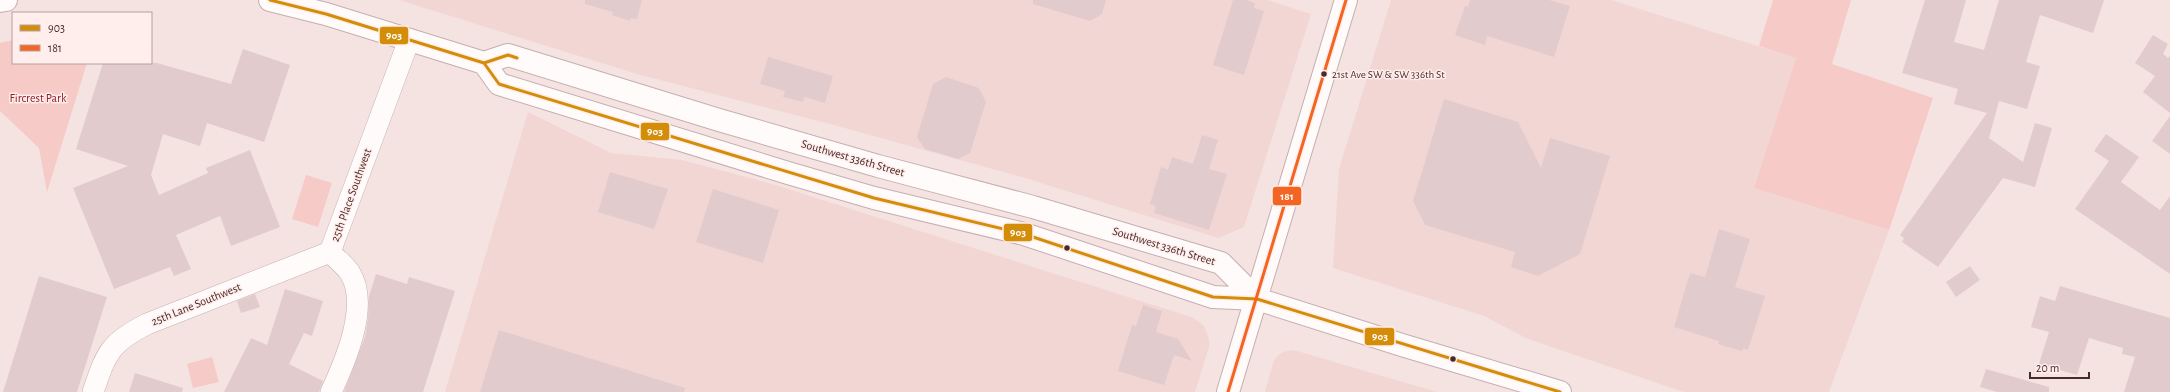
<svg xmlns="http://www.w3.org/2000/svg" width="2170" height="392" viewBox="0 0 2170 392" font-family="'Alegreya Sans',sans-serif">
<rect width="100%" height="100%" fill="#f5e3e1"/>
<!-- built -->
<path fill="#f2d6d4" d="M 399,0 L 1267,0 L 1311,14 L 1244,227 L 1218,238 L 1025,178 L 830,124 L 637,74 Z
M 1391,0 L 1611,0 L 1796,58 L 1754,188 L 1889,230 L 1829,392 L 1684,392 L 1528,339 L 1484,316 L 1333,268 L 1339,169 Z
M 528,112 L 611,153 L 682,160 L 769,183 L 1194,318 L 1204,326 L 1209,339 L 1209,347 L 1195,392 L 445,392 Z
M 1291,350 L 1297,351 L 1437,392 L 1265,392 L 1274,360 L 1281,353 Z"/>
<!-- green -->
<path fill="#f5cac7" d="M 1773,0 L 1851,0 L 1832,64 L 1933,98 L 1889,230 L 1754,188 L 1796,58 L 1759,46 Z
M 13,40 L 13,63 L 87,63 L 47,192 L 39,148 L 0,111 L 0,43 Z
M 306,175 L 332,183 L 318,227 L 292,219 Z
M 212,357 L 219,382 L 193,388 L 187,364 Z"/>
<!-- building -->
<path fill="#e2cbcd" d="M 585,0 L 642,0 L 637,19 L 631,18 L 630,21 L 612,15 L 613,12 L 585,4 Z
M 1033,0 L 1106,0 L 1102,14 L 1090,21 L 1033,4 Z
M 1233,0 L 1247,0 L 1255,3 L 1254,8 L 1264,11 L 1244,75 L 1213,65 Z
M 1470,0 L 1549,0 L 1570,6 L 1554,57 L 1487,36 L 1485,45 L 1455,35 L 1465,6 L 1468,7 Z
M 1925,0 L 1966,0 L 1954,42 L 1984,50 L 1999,0 L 2104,0 L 2093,33 L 2040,15 L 2026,62 L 2040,66 L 2027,109 L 1999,101 L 1989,138 L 2023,162 L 2035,123 L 2052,128 L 2035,187 L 2003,178 L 1938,267 L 1902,242 L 1904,238 L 1900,235 L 1987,113 L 1954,104 L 1958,89 L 1902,73 Z
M 2153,35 L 2168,44 L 2163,54 L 2168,58 L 2170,56 L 2170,113 L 2143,92 L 2155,76 L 2135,63 Z
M 243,49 L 290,65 L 264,142 L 207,123 L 200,146 L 163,134 L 151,175 L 159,195 L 208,173 L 206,168 L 250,150 L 280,227 L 231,246 L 220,216 L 176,235 L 191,269 L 174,276 L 170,267 L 114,289 L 73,188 L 128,166 L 76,149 L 103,63 L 157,63 L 231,84 Z
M 768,57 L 833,76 L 825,103 L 804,97 L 803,102 L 783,97 L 785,91 L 760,84 Z
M 946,77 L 979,88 L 986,102 L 970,153 L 958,159 L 925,149 L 917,137 L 933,84 Z
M 1444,99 L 1518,122 L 1541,168 L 1550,138 L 1610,156 L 1580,254 L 1538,276 L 1511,267 L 1515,252 L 1425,225 L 1413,201 Z
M 2170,116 L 2170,154 L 2152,141 Z
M 2106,134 L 2139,157 L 2121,182 L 2160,210 L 2170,196 L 2170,274 L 2075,209 L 2109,161 L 2094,151 Z
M 1202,135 L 1218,140 L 1209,169 L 1227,174 L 1209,230 L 1154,213 L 1156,206 L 1150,204 L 1161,167 L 1168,170 L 1172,157 L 1193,164 Z
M 610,172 L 668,189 L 654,229 L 598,212 Z
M 713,189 L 779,210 L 763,263 L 696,242 Z
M 1719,229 L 1750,239 L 1735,287 L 1765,296 L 1748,350 L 1743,348 L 1742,351 L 1718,344 L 1719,341 L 1674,327 L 1690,273 L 1705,277 Z
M 1970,266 L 1980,280 L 1956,297 L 1946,282 Z
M 376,274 L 407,284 L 409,277 L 455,291 L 423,392 L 344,392 L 365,337 L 368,318 L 369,296 Z
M 39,276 L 107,297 L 77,392 L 3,392 Z
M 2060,286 L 2170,318 L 2170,392 L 2124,392 L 2135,357 L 2122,354 L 2123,348 L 2089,338 L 2077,375 L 2039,364 L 2049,332 L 2031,327 L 2040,296 L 2055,301 Z
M 285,289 L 323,301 L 312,336 L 304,333 L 289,364 L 323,381 L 319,392 L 224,392 L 251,338 L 267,345 Z
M 255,294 L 260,307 L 241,313 L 237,301 Z
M 1143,305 L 1162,311 L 1156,332 L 1178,339 L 1192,361 L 1174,355 L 1164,385 L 1118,371 L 1132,325 L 1136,326 Z
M 499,330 L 685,388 L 684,392 L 480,392 Z
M 1986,369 L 2049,387 L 2049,392 L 1997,392 L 1980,387 Z
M 135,373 L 183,388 L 182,392 L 129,392 Z"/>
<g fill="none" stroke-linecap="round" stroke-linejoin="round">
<!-- street casing -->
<g stroke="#c6afae" stroke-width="22">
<path id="street" d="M 93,392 C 106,354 109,343 147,324 L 330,252
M 331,392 C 345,362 370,305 350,273 C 345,265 336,259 330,252 L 409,40"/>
</g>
<!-- secondary casing -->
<g stroke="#c6afae" stroke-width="24">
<path id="secondary" d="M 270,0 L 326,14 L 484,63 L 508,55 L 719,120 L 878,166 L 1033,207 L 1221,263 L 1257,299
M 0,1 L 6,0
M 484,63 L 499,84 L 788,173 L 874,198 L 1024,234 L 1213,297 L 1257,299"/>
</g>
<!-- primary casing -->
<g stroke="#c6afae" stroke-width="24">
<path id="primary" d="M 1257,299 L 1405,346 L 1560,392
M 1228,392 L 1346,0"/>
</g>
<!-- street -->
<use href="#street" stroke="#fefbfa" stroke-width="21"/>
<!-- secondary -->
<use href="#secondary" stroke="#fefbfa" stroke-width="22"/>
<!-- primary -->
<use href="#primary" stroke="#fefbfa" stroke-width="22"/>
<!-- bus-1 casing -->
<g stroke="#ffeeec" stroke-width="6">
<path id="bus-1" d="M 270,0 L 326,14 L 484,63 L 508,55 L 517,58
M 484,63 L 499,84 L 874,198 L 1024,234 L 1213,297 L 1257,299 L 1560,392"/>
</g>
<!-- bus-2 casing -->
<g stroke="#ffeeec" stroke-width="6">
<path id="bus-2" d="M 1228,392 L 1346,0"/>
</g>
<!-- bus-1 -->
<use href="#bus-1" stroke="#d48d08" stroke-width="3"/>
<!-- bus-2 -->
<use href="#bus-2" stroke="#f26522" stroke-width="3"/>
</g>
<!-- markers -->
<g fill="#492a28" stroke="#ffeeec" stroke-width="1.5">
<circle cx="1324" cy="74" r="3.5"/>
<circle cx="1067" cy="248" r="3.5"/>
<circle cx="1453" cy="359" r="3.5"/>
</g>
<g text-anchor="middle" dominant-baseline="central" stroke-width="3" stroke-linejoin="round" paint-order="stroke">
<!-- bus labels -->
<g font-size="11" fill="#492a28" stroke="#ffeeec" text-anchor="start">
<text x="1332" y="74">21st Ave SW &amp; SW 336th St</text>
</g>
<!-- park labels -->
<g font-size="12" fill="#8d1f25" stroke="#ffeeec">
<text x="38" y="98">Fircrest Park</text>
</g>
<!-- street labels -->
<g font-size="12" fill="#492a28" stroke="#ffeeec">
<text transform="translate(853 158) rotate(16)">Southwest 336th Street</text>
<text transform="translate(351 195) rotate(-70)">25th Place Southwest</text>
<text transform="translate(1164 246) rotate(17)">Southwest 336th Street</text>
<text transform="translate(196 304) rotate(-22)">25th Lane Southwest</text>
</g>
</g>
<g stroke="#ffeeec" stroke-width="1.5">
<rect x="379" y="26" width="30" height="19" rx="4" fill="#d48d08"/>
<rect x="640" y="122" width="30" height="19" rx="4" fill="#d48d08"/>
<rect x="1272" y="186" width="30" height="20" rx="4" fill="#f26522"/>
<rect x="1003" y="223" width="30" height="19" rx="4" fill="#d48d08"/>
<rect x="1364" y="327" width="31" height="19" rx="4" fill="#d48d08"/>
</g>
<g font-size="11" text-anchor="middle" font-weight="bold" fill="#fff">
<text x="394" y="39">903</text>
<text x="655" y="135">903</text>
<text x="1287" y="200">181</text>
<text x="1018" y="236">903</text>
<text x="1380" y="340">903</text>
</g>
<!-- legend -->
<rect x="12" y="12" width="140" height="52" fill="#ffeeec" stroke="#b6a09e"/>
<rect x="20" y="25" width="20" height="6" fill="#d48d08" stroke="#b6a09e"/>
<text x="48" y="32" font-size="12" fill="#492a28">903</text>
<rect x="20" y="45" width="20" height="6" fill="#f26522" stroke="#b6a09e"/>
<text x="48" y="52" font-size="12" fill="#492a28">181</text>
<!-- scale -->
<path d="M2030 372v6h59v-6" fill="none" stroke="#492a28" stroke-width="2"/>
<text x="2036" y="372" font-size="12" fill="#492a28" stroke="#ffeeec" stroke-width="3" paint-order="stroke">20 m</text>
</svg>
